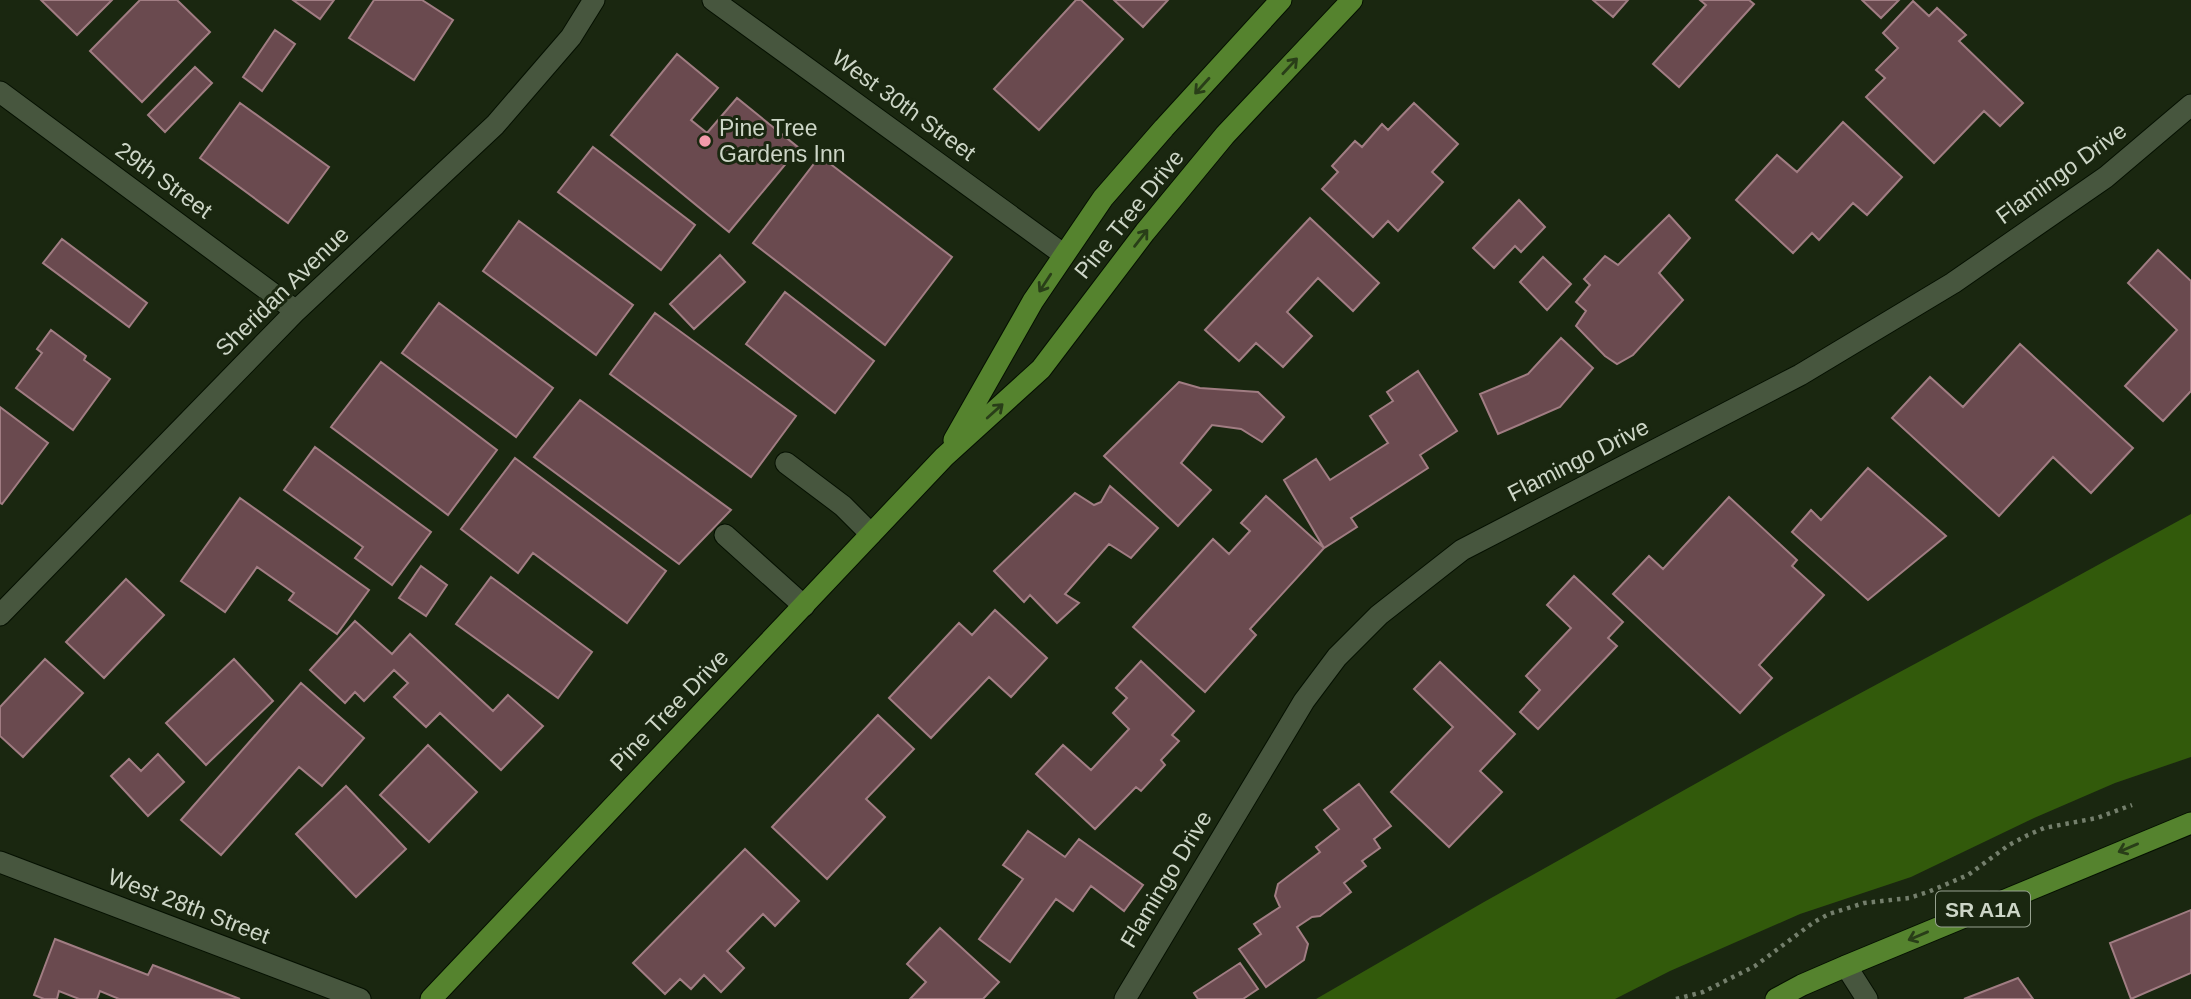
<svg xmlns="http://www.w3.org/2000/svg" width="2191" height="999" viewBox="0 0 2191 999" font-family="Arial,sans-serif">
<rect width="100%" height="100%" fill="#1a2710"/>
<!-- water -->
<path fill="#325a0b" d="M 2191,514 L 2191,757 L 2115,783 L 2034,818 L 1911,877 L 1800,914 L 1670,971 L 1615,999 L 1316,999 L 1484,902 L 1788,732 L 2034,600 Z"/>
<!-- building -->
<path fill="#6a4a4f" stroke="#a17d83" stroke-width="2" d="M 41,0 L 112,0 L 77,35 Z
M 140,0 L 177,0 L 210,32 L 142,102 L 90,51 Z
M 293,0 L 334,0 L 320,19 Z
M 374,0 L 422,0 L 453,20 L 414,80 L 349,38 Z
M 1076,0 L 1081,0 L 1123,39 L 1039,130 L 994,89 Z
M 1114,0 L 1168,0 L 1143,27 Z
M 1593,0 L 1628,0 L 1613,17 Z
M 1700,0 L 1749,0 L 1754,4 L 1679,87 L 1653,64 L 1706,5 Z
M 1862,0 L 1899,0 L 1881,18 Z
M 1913,1 L 1929,16 L 1937,8 L 1966,35 L 1959,41 L 2023,103 L 2000,126 L 1984,111 L 1934,163 L 1866,97 L 1885,78 L 1876,70 L 1898,48 L 1883,33 Z
M 275,30 L 295,44 L 262,91 L 243,77 Z
M 677,54 L 718,88 L 691,120 L 707,133 L 737,98 L 799,148 L 729,232 L 611,135 Z
M 195,67 L 212,83 L 165,132 L 148,115 Z
M 240,103 L 329,167 L 288,223 L 200,158 Z
M 1414,103 L 1458,144 L 1432,172 L 1443,182 L 1398,231 L 1388,221 L 1373,237 L 1322,189 L 1338,172 L 1332,166 L 1355,141 L 1362,147 L 1382,124 L 1388,130 Z
M 1843,122 L 1902,177 L 1867,215 L 1853,203 L 1819,240 L 1812,233 L 1793,253 L 1736,200 L 1777,155 L 1797,172 Z
M 593,147 L 695,225 L 661,270 L 558,192 Z
M 820,156 L 952,257 L 885,345 L 753,243 Z
M 1519,200 L 1545,227 L 1521,252 L 1515,246 L 1494,268 L 1473,248 Z
M 1669,215 L 1690,238 L 1659,273 L 1683,300 L 1633,355 L 1617,364 L 1605,356 L 1576,326 L 1586,311 L 1576,302 L 1590,285 L 1584,279 L 1605,256 L 1618,265 Z
M 1310,218 L 1379,283 L 1353,311 L 1318,278 L 1287,312 L 1312,336 L 1283,367 L 1256,343 L 1239,361 L 1205,330 Z
M 519,221 L 633,305 L 596,355 L 483,271 Z
M 62,239 L 147,303 L 129,327 L 43,263 Z
M 2158,250 L 2191,281 L 2191,391 L 2163,421 L 2125,386 L 2177,330 L 2128,283 Z
M 720,255 L 745,282 L 694,329 L 670,304 Z
M 1543,257 L 1571,284 L 1547,310 L 1520,282 Z
M 785,292 L 874,361 L 835,413 L 746,344 Z
M 439,303 L 553,388 L 516,437 L 402,353 Z
M 655,313 L 796,416 L 751,477 L 610,374 Z
M 51,330 L 86,356 L 84,360 L 110,379 L 73,430 L 16,388 L 42,353 L 37,349 Z
M 1561,338 L 1593,368 L 1560,407 L 1498,434 L 1480,394 L 1528,374 Z
M 2020,344 L 2133,448 L 2091,493 L 2053,457 L 1999,516 L 1892,418 L 1930,377 L 1963,407 Z
M 381,362 L 497,450 L 448,515 L 331,427 Z
M 1418,371 L 1457,431 L 1420,455 L 1428,468 L 1351,518 L 1357,527 L 1324,548 L 1284,480 L 1316,459 L 1330,480 L 1388,443 L 1370,416 L 1393,401 L 1387,392 Z
M 1179,382 L 1200,388 L 1258,392 L 1284,417 L 1262,442 L 1241,429 L 1212,425 L 1181,463 L 1211,490 L 1178,526 L 1104,456 Z
M 580,400 L 731,510 L 679,564 L 534,457 Z
M 0,407 L 48,443 L 2,504 L 0,503 Z
M 315,447 L 431,532 L 392,585 L 355,558 L 363,547 L 284,490 Z
M 515,458 L 666,571 L 627,623 L 533,553 L 518,573 L 461,529 Z
M 1868,468 L 1946,536 L 1868,600 L 1792,532 L 1811,510 L 1821,520 Z
M 1110,486 L 1158,528 L 1131,558 L 1109,544 L 1065,594 L 1079,603 L 1057,623 L 1030,595 L 1024,602 L 994,571 L 1075,493 L 1094,505 L 1101,502 Z
M 1266,496 L 1324,548 L 1250,629 L 1256,635 L 1205,692 L 1133,627 L 1213,539 L 1229,554 L 1250,531 L 1241,523 Z
M 1729,497 L 1797,560 L 1792,566 L 1824,595 L 1759,665 L 1772,678 L 1740,713 L 1613,594 L 1649,556 L 1663,569 Z
M 240,498 L 369,590 L 337,634 L 289,600 L 294,593 L 257,567 L 225,612 L 181,581 Z
M 421,566 L 447,585 L 426,616 L 399,598 Z
M 1574,576 L 1623,622 L 1608,638 L 1617,646 L 1538,729 L 1520,712 L 1540,690 L 1526,676 L 1571,628 L 1547,605 Z
M 491,577 L 592,652 L 558,698 L 456,624 Z
M 126,579 L 164,615 L 104,678 L 66,642 Z
M 995,610 L 1047,658 L 1011,697 L 989,677 L 931,738 L 889,698 L 959,623 L 972,635 Z
M 355,621 L 392,654 L 410,634 L 493,711 L 508,695 L 543,726 L 501,770 L 440,713 L 426,727 L 394,697 L 408,683 L 394,670 L 364,701 L 355,692 L 345,703 L 310,670 Z
M 45,659 L 83,693 L 23,757 L 0,736 L 0,707 Z
M 234,659 L 273,701 L 206,765 L 166,723 Z
M 1141,661 L 1194,711 L 1172,735 L 1179,741 L 1161,760 L 1165,765 L 1141,791 L 1136,787 L 1095,829 L 1036,774 L 1063,745 L 1091,770 L 1129,729 L 1113,713 L 1127,698 L 1116,688 Z
M 1440,662 L 1515,734 L 1480,771 L 1502,792 L 1449,847 L 1391,792 L 1453,727 L 1414,689 Z
M 301,683 L 364,738 L 322,786 L 299,767 L 221,855 L 181,820 Z
M 878,715 L 914,749 L 866,799 L 885,817 L 827,879 L 772,827 Z
M 428,745 L 477,792 L 429,842 L 380,795 Z
M 158,754 L 184,782 L 148,816 L 111,776 L 129,759 L 141,771 Z
M 1359,784 L 1391,826 L 1374,839 L 1380,848 L 1362,861 L 1366,866 L 1344,883 L 1351,892 L 1320,916 L 1312,917 L 1297,927 L 1308,944 L 1304,960 L 1266,987 L 1239,949 L 1261,934 L 1254,924 L 1280,907 L 1275,896 L 1278,884 L 1320,852 L 1316,847 L 1339,829 L 1324,810 Z
M 346,786 L 406,849 L 356,897 L 296,834 Z
M 1028,831 L 1065,857 L 1079,839 L 1143,885 L 1124,911 L 1091,886 L 1073,911 L 1056,899 L 1010,962 L 979,939 L 1023,879 L 1003,865 Z
M 745,849 L 799,901 L 775,926 L 763,914 L 727,951 L 744,968 L 721,992 L 704,975 L 691,989 L 680,979 L 665,994 L 633,963 Z
M 2191,910 L 2191,973 L 2131,999 L 2110,943 Z
M 940,928 L 999,982 L 983,999 L 910,999 L 926,982 L 907,964 Z
M 55,939 L 148,975 L 153,965 L 240,999 L 119,999 L 100,991 L 97,999 L 79,999 L 59,991 L 57,999 L 44,999 L 34,995 Z
M 1240,963 L 1258,989 L 1243,999 L 1198,999 L 1194,993 Z
M 2018,978 L 2033,999 L 1964,999 Z"/>
<g fill="none" stroke-linecap="round" stroke-linejoin="round">
<!-- minor casing -->
<g stroke="#051000" stroke-width="23">
<path id="minor" d="M 713,0 L 1063,254
M 0,92 L 296,311
M 786,463 L 843,506 L 871,534
M 725,535 L 804,606
M 0,615 L 296,311 L 495,125 L 571,37 L 594,0
M 0,862 L 360,999
M 1846,966 L 1867,999
M 1125,999 L 1304,701 L 1337,657 L 1379,615 L 1462,550 L 1800,375 L 1953,283 L 2106,177 L 2191,105"/>
</g>
<!-- major casing -->
<g stroke="#051000" stroke-width="23">
<path id="major" d="M 954,440 L 1033,301 L 1103,198 L 1164,128 L 1281,0
M 431,999 L 944,457 L 1041,369 L 1145,232 L 1225,135 L 1352,0
M 1776,999 L 1802,985 L 1846,966 L 2191,823"/>
</g>
<!-- path -->
<path stroke="#747f6c" stroke-width="4.5" stroke-dasharray="3.5 5" stroke-linecap="butt" d="M 1676,999 L 1703,992 L 1755,966 L 1814,922 L 1829,914 L 1864,903 L 1909,898 L 1928,892 L 1968,875 L 2009,845 L 2028,835 L 2044,828 L 2097,818 L 2132,805"/>
<!-- minor -->
<use href="#minor" stroke="#47563e" stroke-width="21"/>
<!-- major -->
<use href="#major" stroke="#55832e" stroke-width="21"/>
</g>
<!-- one-way arrows -->
<defs><path id="oneway-shaft" d="M-6 0H5M1.5-3L5.5 0L1.5 3" fill="none" stroke-width="1.6" stroke-linecap="round" stroke-linejoin="round" transform="scale(1.75)"/></defs>
<g stroke="#293e18">
<use href="#oneway-shaft" transform="translate(1290 66) rotate(-47)"/>
<use href="#oneway-shaft" transform="translate(1202 86) rotate(132)"/>
<use href="#oneway-shaft" transform="translate(1141 238) rotate(-52)"/>
<use href="#oneway-shaft" transform="translate(1045 283) rotate(123)"/>
<use href="#oneway-shaft" transform="translate(995 411) rotate(-42)"/>
<use href="#oneway-shaft" transform="translate(2128 848) rotate(157)"/>
<use href="#oneway-shaft" transform="translate(1918 936) rotate(157)"/>
</g>
<!-- markers -->
<circle fill="#f39aaa" stroke="#1a2710" stroke-width="2.5" cx="705" cy="141" r="7"/>
<g text-anchor="middle" dominant-baseline="central" stroke-width="6" stroke-linejoin="round" paint-order="stroke">
<!-- shield labels -->
<rect fill="#1a2710" stroke="#97a290" stroke-width="2" x="1936" y="891.5" width="94" height="35" rx="5"/>
<g font-size="21" font-weight="bold" fill="#cdd6c7">
<text x="1983" y="909">SR A1A</text>
</g>
<!-- street labels -->
<g font-size="23" fill="#cdd6c7" stroke="#1a2710">
<text transform="translate(904 105) rotate(36)">West 30th Street</text>
<text transform="translate(2061 173) rotate(-36)">Flamingo Drive</text>
<text transform="translate(164 180) rotate(36)">29th Street</text>
<text transform="translate(1129 214) rotate(-51)">Pine Tree Drive</text>
<text transform="translate(282 291) rotate(-44)">Sheridan Avenue</text>
<text transform="translate(1578 460) rotate(-27)">Flamingo Drive</text>
<text transform="translate(669 710) rotate(-46)">Pine Tree Drive</text>
<text transform="translate(1166 879) rotate(-59)">Flamingo Drive</text>
<text transform="translate(189 906) rotate(21)">West 28th Street</text>
</g>
<!-- poi labels -->
<g font-size="23" fill="#cdd6c7" stroke="#1a2710" text-anchor="start">
<text x="719" y="128">Pine Tree<tspan x="719" dy="26">Gardens Inn</tspan></text>
</g>
</g>
</svg>
